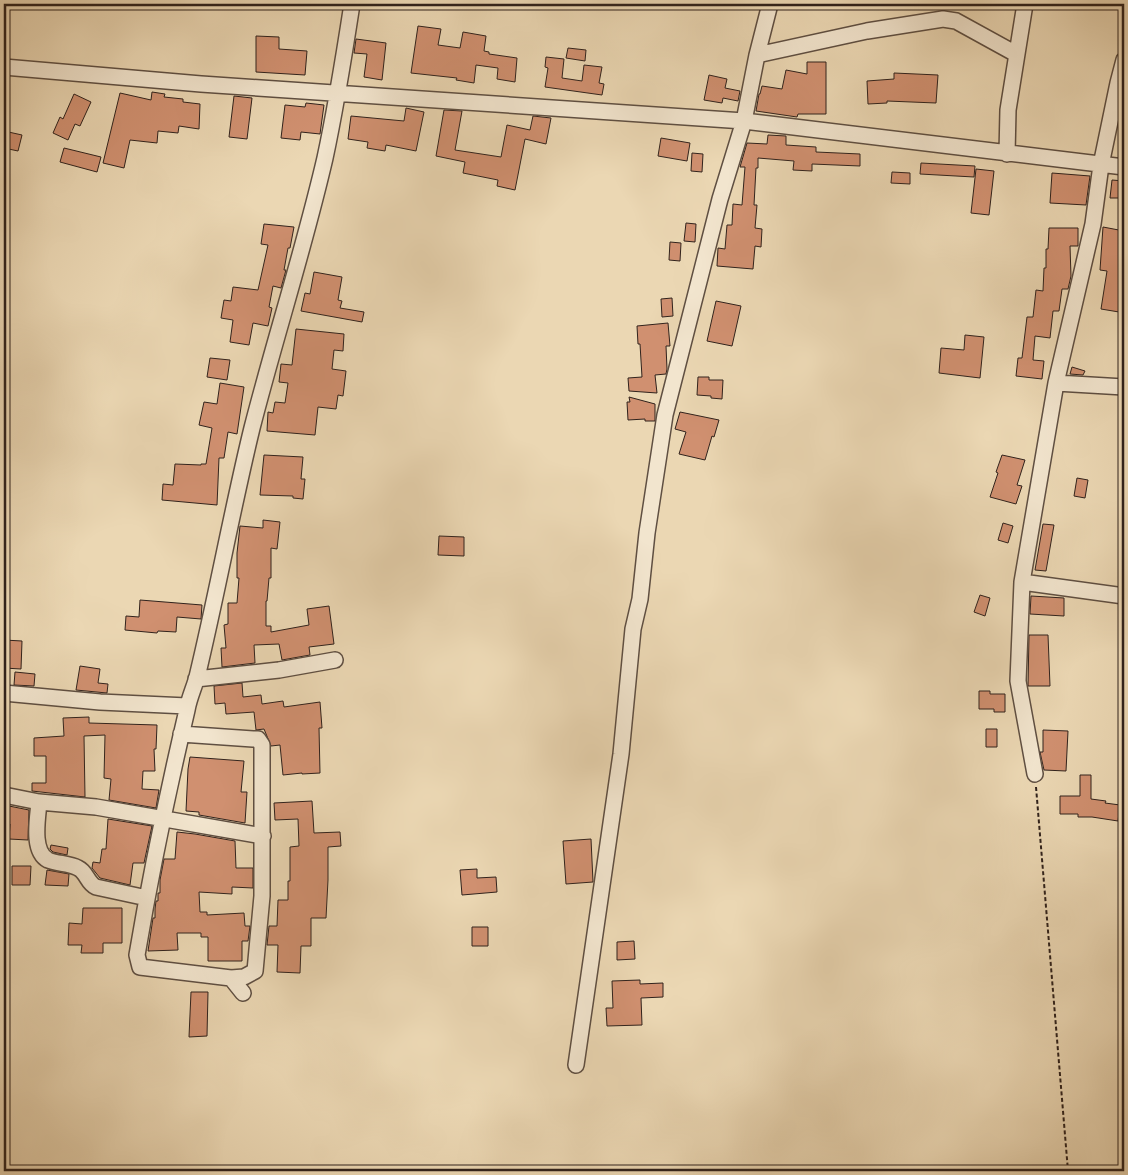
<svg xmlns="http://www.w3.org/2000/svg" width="1128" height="1175" viewBox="0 0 1128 1175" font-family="'Libre Caslon Text',serif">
<rect width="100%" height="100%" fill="#ebd7b3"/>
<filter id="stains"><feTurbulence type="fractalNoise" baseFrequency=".004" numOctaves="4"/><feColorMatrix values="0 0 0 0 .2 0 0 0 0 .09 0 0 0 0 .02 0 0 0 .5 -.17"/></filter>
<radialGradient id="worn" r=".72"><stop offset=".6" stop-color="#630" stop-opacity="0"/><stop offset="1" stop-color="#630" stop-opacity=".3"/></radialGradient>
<!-- building -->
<path fill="#d09070" stroke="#30221c" d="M 418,26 L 441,29 L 438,45 L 460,48 L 463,32 L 486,36 L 484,51 L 489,52 L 489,54 L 517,58 L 515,82 L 497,79 L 498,68 L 476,65 L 474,83 L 456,80 L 457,78 L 411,73 Z
M 256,36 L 279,37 L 279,49 L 307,51 L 305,75 L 256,72 Z
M 356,39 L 386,43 L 382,80 L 364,77 L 367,54 L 354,53 Z
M 568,48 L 586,50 L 585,61 L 566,58 Z
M 546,57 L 564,59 L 562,78 L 582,81 L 584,65 L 602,67 L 599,83 L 604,84 L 602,95 L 545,87 L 548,68 L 545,67 Z
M 807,62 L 826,62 L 826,114 L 798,114 L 797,117 L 756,111 L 759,94 L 760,94 L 762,86 L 782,89 L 786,70 L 807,74 Z
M 894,73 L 938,75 L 936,103 L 887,101 L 887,103 L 868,104 L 867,81 L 894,79 Z
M 709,75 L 727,79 L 725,88 L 740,91 L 738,101 L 723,98 L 722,103 L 704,100 Z
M 152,92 L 165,94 L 164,97 L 183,99 L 183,102 L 200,104 L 199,129 L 179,126 L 178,133 L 158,131 L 157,143 L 130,140 L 124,168 L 103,163 L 120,93 L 151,100 Z
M 74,94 L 91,102 L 80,126 L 75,124 L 68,140 L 53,133 L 60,117 L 63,119 Z
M 234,96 L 252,98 L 247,139 L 229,137 Z
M 306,103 L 324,105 L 320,134 L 301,132 L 300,140 L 281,138 L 285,105 L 305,107 Z
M 406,108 L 424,112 L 416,151 L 386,145 L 385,151 L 367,148 L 368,142 L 348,139 L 351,116 L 404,121 Z
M 444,110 L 462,111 L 455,150 L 501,157 L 507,125 L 530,130 L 533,116 L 551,118 L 546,144 L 525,139 L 515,190 L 497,186 L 498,180 L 463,173 L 465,162 L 436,156 Z
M 4,131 L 22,135 L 18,151 L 4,148 Z
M 768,135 L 786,136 L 786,145 L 816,147 L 816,152 L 860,154 L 860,166 L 812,164 L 812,171 L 793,170 L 794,161 L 758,158 L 758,168 L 756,168 L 754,205 L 757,205 L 755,228 L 762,229 L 761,247 L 755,246 L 753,269 L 717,266 L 718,248 L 725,249 L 727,225 L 732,225 L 733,204 L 742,205 L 745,167 L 740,167 L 747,143 L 767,144 Z
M 661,138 L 690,143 L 687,161 L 658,156 Z
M 64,148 L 101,157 L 97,172 L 60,162 Z
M 692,153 L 703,154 L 702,172 L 691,171 Z
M 921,163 L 975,166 L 974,177 L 920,174 Z
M 976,169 L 994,171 L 989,215 L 971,213 Z
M 892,172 L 910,173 L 910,184 L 891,183 Z
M 1052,173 L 1090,176 L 1086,205 L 1050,203 Z
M 1112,180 L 1124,181 L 1124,198 L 1110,198 Z
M 686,223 L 696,224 L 695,242 L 684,241 Z
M 264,224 L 294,227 L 290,248 L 288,248 L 284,270 L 286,270 L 281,288 L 273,286 L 269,307 L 272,308 L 268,326 L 253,323 L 249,345 L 230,342 L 233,320 L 221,318 L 224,300 L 231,301 L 233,287 L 258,290 L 268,245 L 261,244 Z
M 1103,227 L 1124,231 L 1124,275 L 1119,312 L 1101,309 L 1107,271 L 1100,270 Z
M 1049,228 L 1078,228 L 1078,246 L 1070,246 L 1071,276 L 1068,289 L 1062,289 L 1059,311 L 1053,311 L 1050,338 L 1035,336 L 1033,360 L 1044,361 L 1042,379 L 1016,376 L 1018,358 L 1022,358 L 1027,317 L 1033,317 L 1036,290 L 1043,291 L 1044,268 L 1046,268 L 1046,249 L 1048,249 Z
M 670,242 L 681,243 L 680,261 L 669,260 Z
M 314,272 L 342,277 L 338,300 L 342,301 L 340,308 L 364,312 L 362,322 L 301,311 L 305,293 L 310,294 Z
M 672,298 L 673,316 L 662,317 L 661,299 Z
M 716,301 L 741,306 L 732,346 L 707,341 Z
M 668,323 L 670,346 L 666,346 L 667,369 L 666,374 L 655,375 L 657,393 L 629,391 L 628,378 L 642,377 L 640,344 L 638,344 L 637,326 Z
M 296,329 L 344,334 L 343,351 L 334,350 L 332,369 L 346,371 L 343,396 L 338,395 L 336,409 L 318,407 L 315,435 L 267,431 L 268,412 L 273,413 L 275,402 L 285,403 L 288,383 L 279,382 L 281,364 L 292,365 Z
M 965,335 L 984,337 L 980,378 L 939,373 L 941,348 L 964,350 Z
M 210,358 L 230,360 L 227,380 L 207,377 Z
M 1072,367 L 1085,371 L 1083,375 L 1070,374 Z
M 698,377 L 709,377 L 709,380 L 723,380 L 722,399 L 711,398 L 711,396 L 697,395 Z
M 220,383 L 244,387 L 237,434 L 228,432 L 224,458 L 219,458 L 217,505 L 162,500 L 163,484 L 173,485 L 175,464 L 201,465 L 201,464 L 206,464 L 212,428 L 199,425 L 204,402 L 217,404 Z
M 629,397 L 655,404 L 655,421 L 645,421 L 645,419 L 628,420 L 627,402 L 630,402 Z
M 680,412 L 719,420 L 714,437 L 712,436 L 705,460 L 679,454 L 686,432 L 675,429 Z
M 264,455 L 303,457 L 301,479 L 305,479 L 303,499 L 293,498 L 293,496 L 260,495 Z
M 1002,455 L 1025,460 L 1017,485 L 1022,486 L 1016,504 L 990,497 L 998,473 L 996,472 Z
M 1077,478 L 1088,480 L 1085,498 L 1074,496 Z
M 263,520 L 280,522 L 277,549 L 271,548 L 271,578 L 269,578 L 267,601 L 266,601 L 266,626 L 271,626 L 271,632 L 309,625 L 307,609 L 329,606 L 334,644 L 309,647 L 310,655 L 282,660 L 279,644 L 254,645 L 255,663 L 222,667 L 221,648 L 226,648 L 224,625 L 228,624 L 228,603 L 237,603 L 239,578 L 237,578 L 237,553 L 240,526 L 263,528 Z
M 1003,523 L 1013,526 L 1008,543 L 998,540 Z
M 1043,524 L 1054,525 L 1046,571 L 1035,570 Z
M 439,536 L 464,537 L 464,556 L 438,555 Z
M 980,595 L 990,598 L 985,616 L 974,612 Z
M 1031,596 L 1064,598 L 1064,616 L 1030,614 Z
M 140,600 L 202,605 L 201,619 L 177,617 L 176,632 L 158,631 L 157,633 L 125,630 L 126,616 L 139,617 Z
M 1029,635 L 1048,635 L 1050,686 L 1028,686 Z
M 4,640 L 22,641 L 21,669 L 4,668 Z
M 80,666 L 100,669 L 98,683 L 108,684 L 107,693 L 76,690 Z
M 15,672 L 35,674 L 34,686 L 14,685 Z
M 242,683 L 243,697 L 261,695 L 262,704 L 283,701 L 284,707 L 320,702 L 322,728 L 319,728 L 320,773 L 302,774 L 302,773 L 283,775 L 280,745 L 271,746 L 264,729 L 256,730 L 254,712 L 226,714 L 225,703 L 215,704 L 214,686 Z
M 979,691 L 990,691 L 990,694 L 1005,694 L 1005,712 L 994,712 L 994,709 L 979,709 Z
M 89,717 L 89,723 L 157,725 L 156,749 L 154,749 L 155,771 L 143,771 L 142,789 L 159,790 L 156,808 L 109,800 L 111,779 L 104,778 L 105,735 L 84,736 L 85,797 L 32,791 L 32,783 L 46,783 L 46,756 L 34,756 L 34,738 L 64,736 L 63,718 Z
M 986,729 L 997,729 L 997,747 L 986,747 Z
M 1043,730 L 1068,731 L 1066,771 L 1044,770 L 1040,752 L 1043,752 Z
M 190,757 L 244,761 L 241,792 L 247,792 L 245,823 L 199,815 L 199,812 L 186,811 L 188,769 Z
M 1080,775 L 1091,775 L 1091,799 L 1106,801 L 1105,803 L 1120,805 L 1118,821 L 1092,817 L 1078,817 L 1078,814 L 1060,814 L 1060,796 L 1080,796 Z
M 312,801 L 314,833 L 340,832 L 341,846 L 328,847 L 328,880 L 326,918 L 311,918 L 311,946 L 301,946 L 300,973 L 277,972 L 278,945 L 267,945 L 269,926 L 277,926 L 278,900 L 288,900 L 288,881 L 290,881 L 290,847 L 299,846 L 298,819 L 275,820 L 274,803 Z
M 4,805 L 29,810 L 28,840 L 9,839 L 10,824 L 4,824 Z
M 108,819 L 152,826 L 144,863 L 133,863 L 130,885 L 100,878 L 92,868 L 93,862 L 100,863 L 102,849 L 106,849 Z
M 177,832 L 195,834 L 235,841 L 236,868 L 253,868 L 253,888 L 232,887 L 232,894 L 199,892 L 200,912 L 207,912 L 207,915 L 244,913 L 245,926 L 250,926 L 248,941 L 242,941 L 242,961 L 208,961 L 208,937 L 201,937 L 201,933 L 177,933 L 178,950 L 148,951 L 153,918 L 155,918 L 155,909 L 156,901 L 158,901 L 158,893 L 160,893 L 160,880 L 164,859 L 175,859 Z
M 591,839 L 593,882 L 566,884 L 563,841 Z
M 51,845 L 68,848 L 67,855 L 53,852 L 50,849 Z
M 12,866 L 31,866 L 30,885 L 12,885 Z
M 477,869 L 477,878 L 496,877 L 497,892 L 462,895 L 460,870 Z
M 47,870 L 69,874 L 68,886 L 45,885 Z
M 83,908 L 122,908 L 122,943 L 103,943 L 103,953 L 81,953 L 82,945 L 68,945 L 69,923 L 82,924 Z
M 472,927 L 488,927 L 488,946 L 472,946 Z
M 634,941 L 635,959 L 617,960 L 617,942 Z
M 640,980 L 640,984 L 663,983 L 663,997 L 641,998 L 642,1025 L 607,1026 L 606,1008 L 613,1008 L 612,981 Z
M 191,992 L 208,992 L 207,1036 L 189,1037 Z"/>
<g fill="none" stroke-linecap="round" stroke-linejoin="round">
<!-- minor casing -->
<g stroke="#5f4f42" stroke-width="18">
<path id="minor" d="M 757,55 L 867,31 L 943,19 L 956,21 L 1016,54
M 4,67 L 201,84 L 744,121 L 1124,167
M 1007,154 L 1008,110 L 1025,4
M 1056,383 L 1124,387
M 1022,582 L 1124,596
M 196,679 L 279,670 L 335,660
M 4,693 L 100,702 L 187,706
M 181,734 L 253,739 L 258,739 L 262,745 L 262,896 L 255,971 L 244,977 L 231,978
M 1035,774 L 1018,681 L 1022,582 L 1056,383 L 1093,224 L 1101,165 L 1118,83 L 1124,60
M 4,795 L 39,802 L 96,807 L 263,836
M 39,802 C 38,817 31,851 48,860 C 57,864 69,863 78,868 C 87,872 87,883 96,887 L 147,898
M 243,993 L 231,978 L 140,967 L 137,955 C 151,872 168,791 187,710 C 189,698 194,688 197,677 C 217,594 232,510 252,428 C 275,338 304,249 325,158 C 336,107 344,56 352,4
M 576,1065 L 621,754 L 633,629 L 640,599 L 647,533 L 665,415 L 720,199 L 744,121 L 757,55 L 770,4"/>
</g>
<!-- path -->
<path stroke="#30221c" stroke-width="2" stroke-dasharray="4 2.5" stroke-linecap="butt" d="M 1036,787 L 1068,1171"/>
<!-- minor -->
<use href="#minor" stroke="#f2e5ce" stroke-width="15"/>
</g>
<!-- margin -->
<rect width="1128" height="1175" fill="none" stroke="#ebd7b3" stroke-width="20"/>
<rect x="5" y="5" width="1118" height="1165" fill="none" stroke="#30221c" stroke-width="2.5"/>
<rect x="10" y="10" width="1108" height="1155" fill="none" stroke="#30221c"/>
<rect width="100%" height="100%" filter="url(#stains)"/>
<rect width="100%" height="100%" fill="url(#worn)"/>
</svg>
